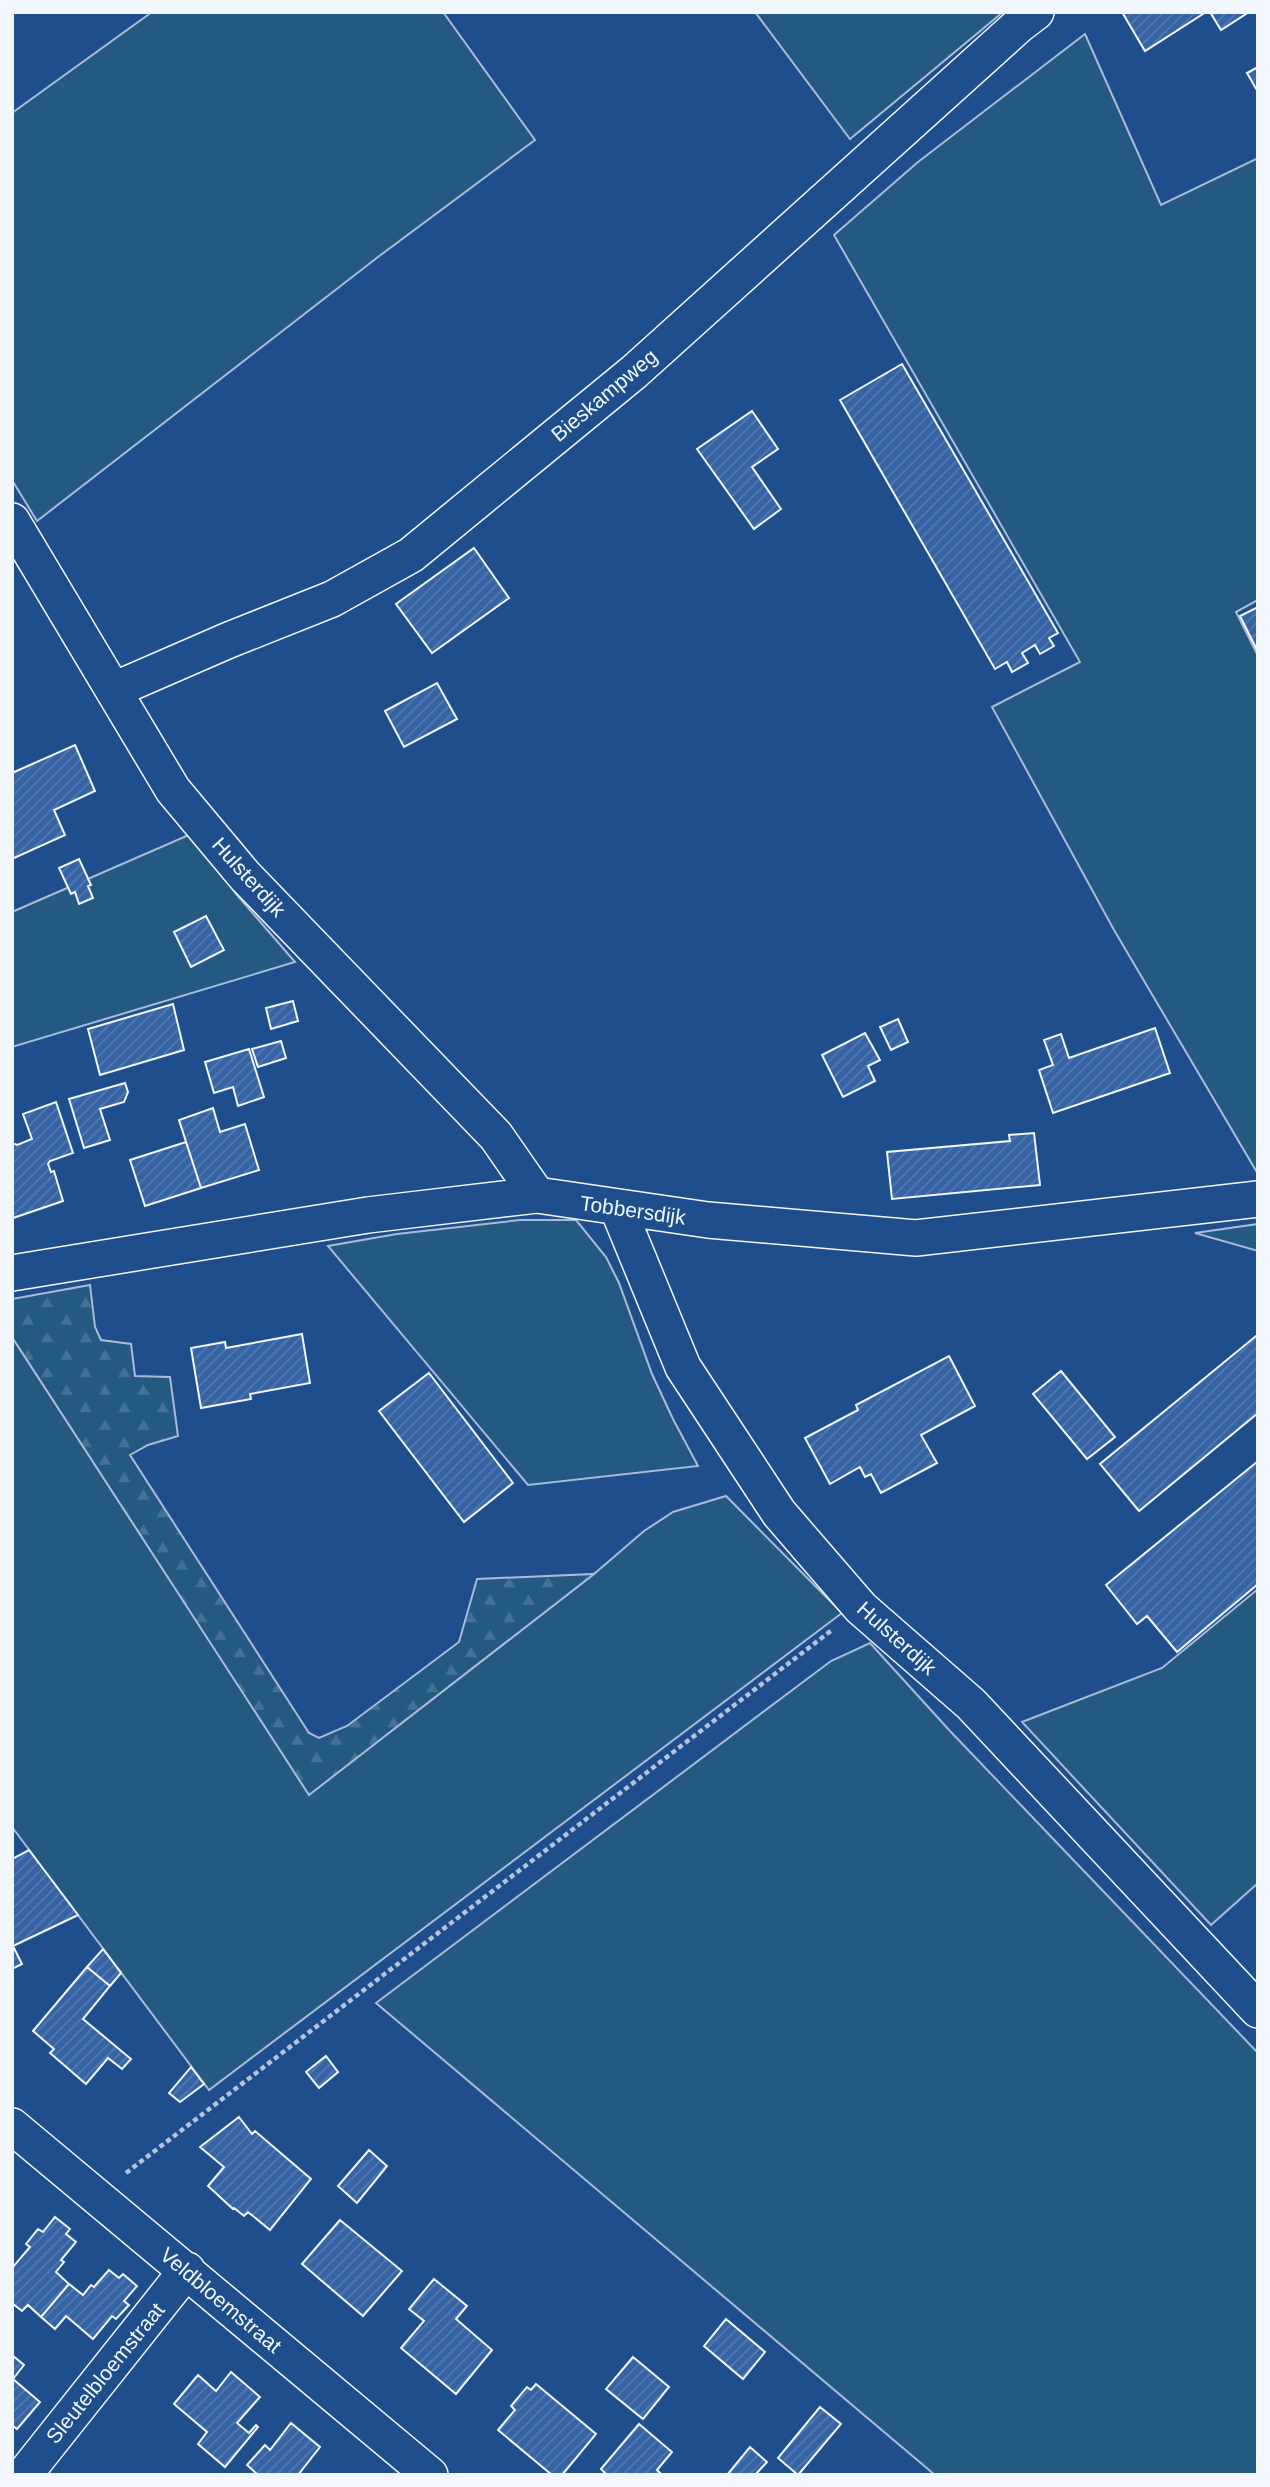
<svg xmlns="http://www.w3.org/2000/svg" width="1270" height="2487" viewBox="0 0 1270 2487" font-family="Helvetica,sans-serif">
<defs>
<pattern id="forest-firs" width="22" height="20" patternUnits="userSpaceOnUse" patternTransform="scale(1.75)"><rect width="22" height="20" fill="#245a82"/><path d="M5 1l3.5 6h-7zM16 11l3.5 6h-7z" fill="#447295"/></pattern>
<pattern id="building-hatch" width="6" height="6" patternUnits="userSpaceOnUse" patternTransform="scale(1.75)"><rect width="6" height="6" fill="#3563a3"/><path d="M-1 1l2-2M0 6l6-6M5 7l2-2" fill="none" stroke="#537ab1"/></pattern>
</defs>
<rect width="100%" height="100%" fill="#1f4e8c"/>
<!-- green -->
<path fill="#245a82" stroke="#a8bbd7" stroke-width="2" d="M 152,12 L 443,12 L 535,140 L 378,257 L 37,521 L 12,480 L 12,113 Z
M 755,12 L 1003,12 L 850,139 Z
M 1085,34 L 1161,205 L 1258,158 L 1258,600 L 1236,612 L 1258,656 L 1258,1174 L 1114,930 L 992,707 L 1080,662 L 834,235 L 918,162 Z
M 191,834 L 237,895 L 295,962 L 12,1047 L 12,912 Z
M 520,1220 L 576,1220 L 606,1257 L 619,1283 L 652,1374 L 673,1419 L 698,1466 L 528,1485 L 328,1246 L 397,1234 Z
M 1258,1224 L 1258,1251 L 1195,1233 Z
M 12,1337 L 309,1794 L 594,1574 L 644,1531 L 673,1512 L 726,1496 L 842,1613 L 209,2090 L 12,1827 Z
M 1258,1589 L 1258,1883 L 1211,1925 L 1022,1722 L 1162,1668 Z
M 870,1643 L 950,1731 L 1258,2053 L 1258,2475 L 935,2475 L 376,2003 L 831,1661 Z"/>
<!-- forest -->
<path fill="url(#forest-firs)" stroke="#a8bbd7" stroke-width="2" d="M 90,1285 L 95,1327 L 101,1340 L 131,1344 L 135,1376 L 170,1377 L 178,1436 L 148,1445 L 130,1455 L 309,1733 L 319,1738 L 347,1726 L 459,1642 L 477,1579 L 594,1574 L 309,1795 L 12,1337 L 12,1299 Z"/>
<!-- building -->
<path fill="url(#building-hatch)" stroke="#f2f6ff" stroke-width="2" d="M 1122,12 L 1206,12 L 1145,51 Z
M 1210,12 L 1249,12 L 1221,30 Z
M 1258,67 L 1258,92 L 1247,73 Z
M 902,364 L 1058,633 L 1049,638 L 1054,646 L 1040,654 L 1035,645 L 1022,653 L 1028,663 L 1012,672 L 1007,662 L 995,669 L 840,400 Z
M 752,411 L 778,449 L 752,467 L 781,509 L 754,529 L 697,449 Z
M 474,548 L 509,598 L 432,653 L 396,604 Z
M 1258,607 L 1258,652 L 1240,616 Z
M 437,683 L 457,719 L 404,747 L 385,711 Z
M 75,745 L 95,791 L 54,810 L 65,835 L 12,859 L 12,773 Z
M 79,859 L 91,885 L 88,886 L 93,898 L 79,904 L 75,892 L 71,894 L 59,868 Z
M 206,916 L 224,950 L 191,967 L 174,932 Z
M 293,1001 L 298,1021 L 271,1029 L 266,1008 Z
M 173,1004 L 184,1050 L 100,1075 L 88,1029 Z
M 898,1019 L 908,1042 L 891,1050 L 880,1027 Z
M 1155,1028 L 1170,1073 L 1053,1113 L 1039,1070 L 1053,1065 L 1044,1040 L 1061,1034 L 1069,1058 Z
M 865,1033 L 880,1060 L 868,1066 L 875,1081 L 843,1097 L 822,1055 Z
M 281,1041 L 286,1058 L 258,1067 L 252,1049 Z
M 249,1049 L 264,1097 L 238,1106 L 233,1087 L 214,1093 L 205,1062 Z
M 125,1083 L 128,1092 L 124,1102 L 100,1109 L 110,1140 L 84,1148 L 69,1099 Z
M 56,1102 L 73,1153 L 50,1161 L 48,1164 L 51,1172 L 54,1171 L 63,1201 L 13,1218 L 12,1143 L 17,1145 L 32,1139 L 23,1114 Z
M 213,1108 L 220,1132 L 245,1124 L 259,1170 L 201,1188 L 179,1120 Z
M 1034,1133 L 1040,1185 L 892,1199 L 887,1152 L 1010,1141 L 1009,1135 Z
M 186,1142 L 201,1188 L 145,1206 L 130,1160 Z
M 302,1334 L 310,1383 L 250,1394 L 251,1399 L 201,1408 L 191,1348 L 225,1342 L 226,1348 Z
M 1256,1336 L 1258,1338 L 1258,1413 L 1139,1511 L 1100,1464 Z
M 949,1356 L 975,1406 L 921,1435 L 937,1463 L 881,1493 L 871,1474 L 865,1477 L 860,1467 L 830,1484 L 805,1438 L 858,1410 L 856,1405 Z
M 1061,1371 L 1115,1437 L 1087,1459 L 1033,1394 Z
M 429,1373 L 513,1483 L 464,1522 L 379,1411 Z
M 1258,1461 L 1258,1584 L 1177,1652 L 1147,1616 L 1137,1624 L 1106,1585 Z
M 29,1850 L 78,1915 L 13,1946 L 22,1964 L 12,1969 L 12,1859 Z
M 103,1949 L 121,1973 L 110,1986 L 87,1967 Z
M 87,1967 L 110,1986 L 83,2019 L 131,2059 L 122,2069 L 108,2058 L 86,2084 L 50,2053 L 54,2049 L 33,2031 Z
M 326,2056 L 338,2072 L 319,2088 L 306,2072 Z
M 191,2067 L 204,2084 L 180,2102 L 169,2093 Z
M 239,2117 L 252,2134 L 255,2131 L 311,2179 L 270,2230 L 248,2212 L 244,2216 L 234,2208 L 233,2209 L 208,2186 L 224,2167 L 200,2147 Z
M 369,2150 L 387,2166 L 357,2203 L 338,2186 Z
M 55,2217 L 70,2229 L 66,2234 L 76,2242 L 61,2260 L 64,2262 L 56,2272 L 69,2284 L 41,2317 L 28,2305 L 22,2311 L 12,2303 L 12,2268 L 30,2247 L 26,2244 L 38,2229 L 43,2232 Z
M 340,2220 L 402,2271 L 363,2316 L 302,2264 Z
M 109,2270 L 119,2278 L 123,2274 L 137,2286 L 124,2301 L 129,2305 L 116,2319 L 112,2316 L 93,2339 L 66,2316 L 55,2329 L 41,2317 L 69,2284 L 83,2295 L 91,2285 L 94,2287 Z
M 434,2279 L 467,2306 L 456,2319 L 492,2350 L 456,2394 L 401,2348 L 424,2321 L 409,2309 Z
M 726,2319 L 765,2352 L 743,2379 L 704,2346 Z
M 12,2355 L 24,2365 L 13,2379 L 40,2402 L 17,2429 L 12,2425 Z
M 633,2357 L 669,2387 L 643,2419 L 606,2389 Z
M 231,2372 L 260,2397 L 237,2423 L 249,2433 L 256,2425 L 258,2427 L 225,2467 L 198,2444 L 207,2432 L 174,2404 L 198,2375 L 216,2391 Z
M 536,2384 L 596,2434 L 562,2475 L 552,2475 L 498,2430 L 515,2410 L 511,2406 L 527,2387 L 531,2390 Z
M 820,2407 L 841,2424 L 798,2475 L 778,2458 Z
M 291,2423 L 320,2447 L 298,2475 L 258,2475 L 247,2465 L 265,2445 L 270,2450 Z
M 639,2424 L 672,2452 L 657,2470 L 662,2475 L 607,2475 L 601,2469 Z
M 750,2447 L 767,2462 L 755,2475 L 727,2475 Z"/>
<g fill="none" stroke-linecap="round" stroke-linejoin="round">
<!-- minor casing -->
<g stroke="#f2f6ff" stroke-width="38">
<path id="minor" d="M 12,521 L 173,790 L 245,876 L 496,1136 L 537,1195
M 114,690 L 229,640 L 332,599 L 411,555 L 634,372 L 1019,25 L 1036,12
M 618,1209 L 683,1367 L 779,1513 L 861,1608 L 971,1704 L 1258,2010
M 12,1273 L 368,1215 L 537,1195 L 708,1220 L 916,1238 L 1258,1199
M 12,2126 L 430,2475
M 24,2475 L 187,2270"/>
</g>
<!-- path -->
<path stroke="#b3c4dc" stroke-width="4.5" stroke-dasharray="5 3.5" stroke-linecap="butt" d="M 126,2173 L 832,1630"/>
<!-- minor -->
<use href="#minor" stroke="#1f4e8c" stroke-width="35"/>
</g>
<g text-anchor="middle" dominant-baseline="central" stroke-width="5" stroke-linejoin="round" paint-order="stroke">
<!-- street labels -->
<g font-size="21" fill="#f2f6ff" stroke="#1f4e8c">
<text transform="translate(604 395) rotate(-40)">Bieskampweg</text>
<text transform="translate(249 877) rotate(48)">Hulsterdijk</text>
<text transform="translate(633 1210) rotate(8)">Tobbersdijk</text>
<text transform="translate(897 1638) rotate(42)">Hulsterdijk</text>
<text transform="translate(221 2300) rotate(40)">Veldbloemstraat</text>
<text transform="translate(105 2373) rotate(-51)">Sleutelbloemstraat</text>
</g>
</g>
<!-- border -->
<rect width="1270" height="2487" fill="none" stroke="#f2f6ff" stroke-width="28"/>
</svg>
